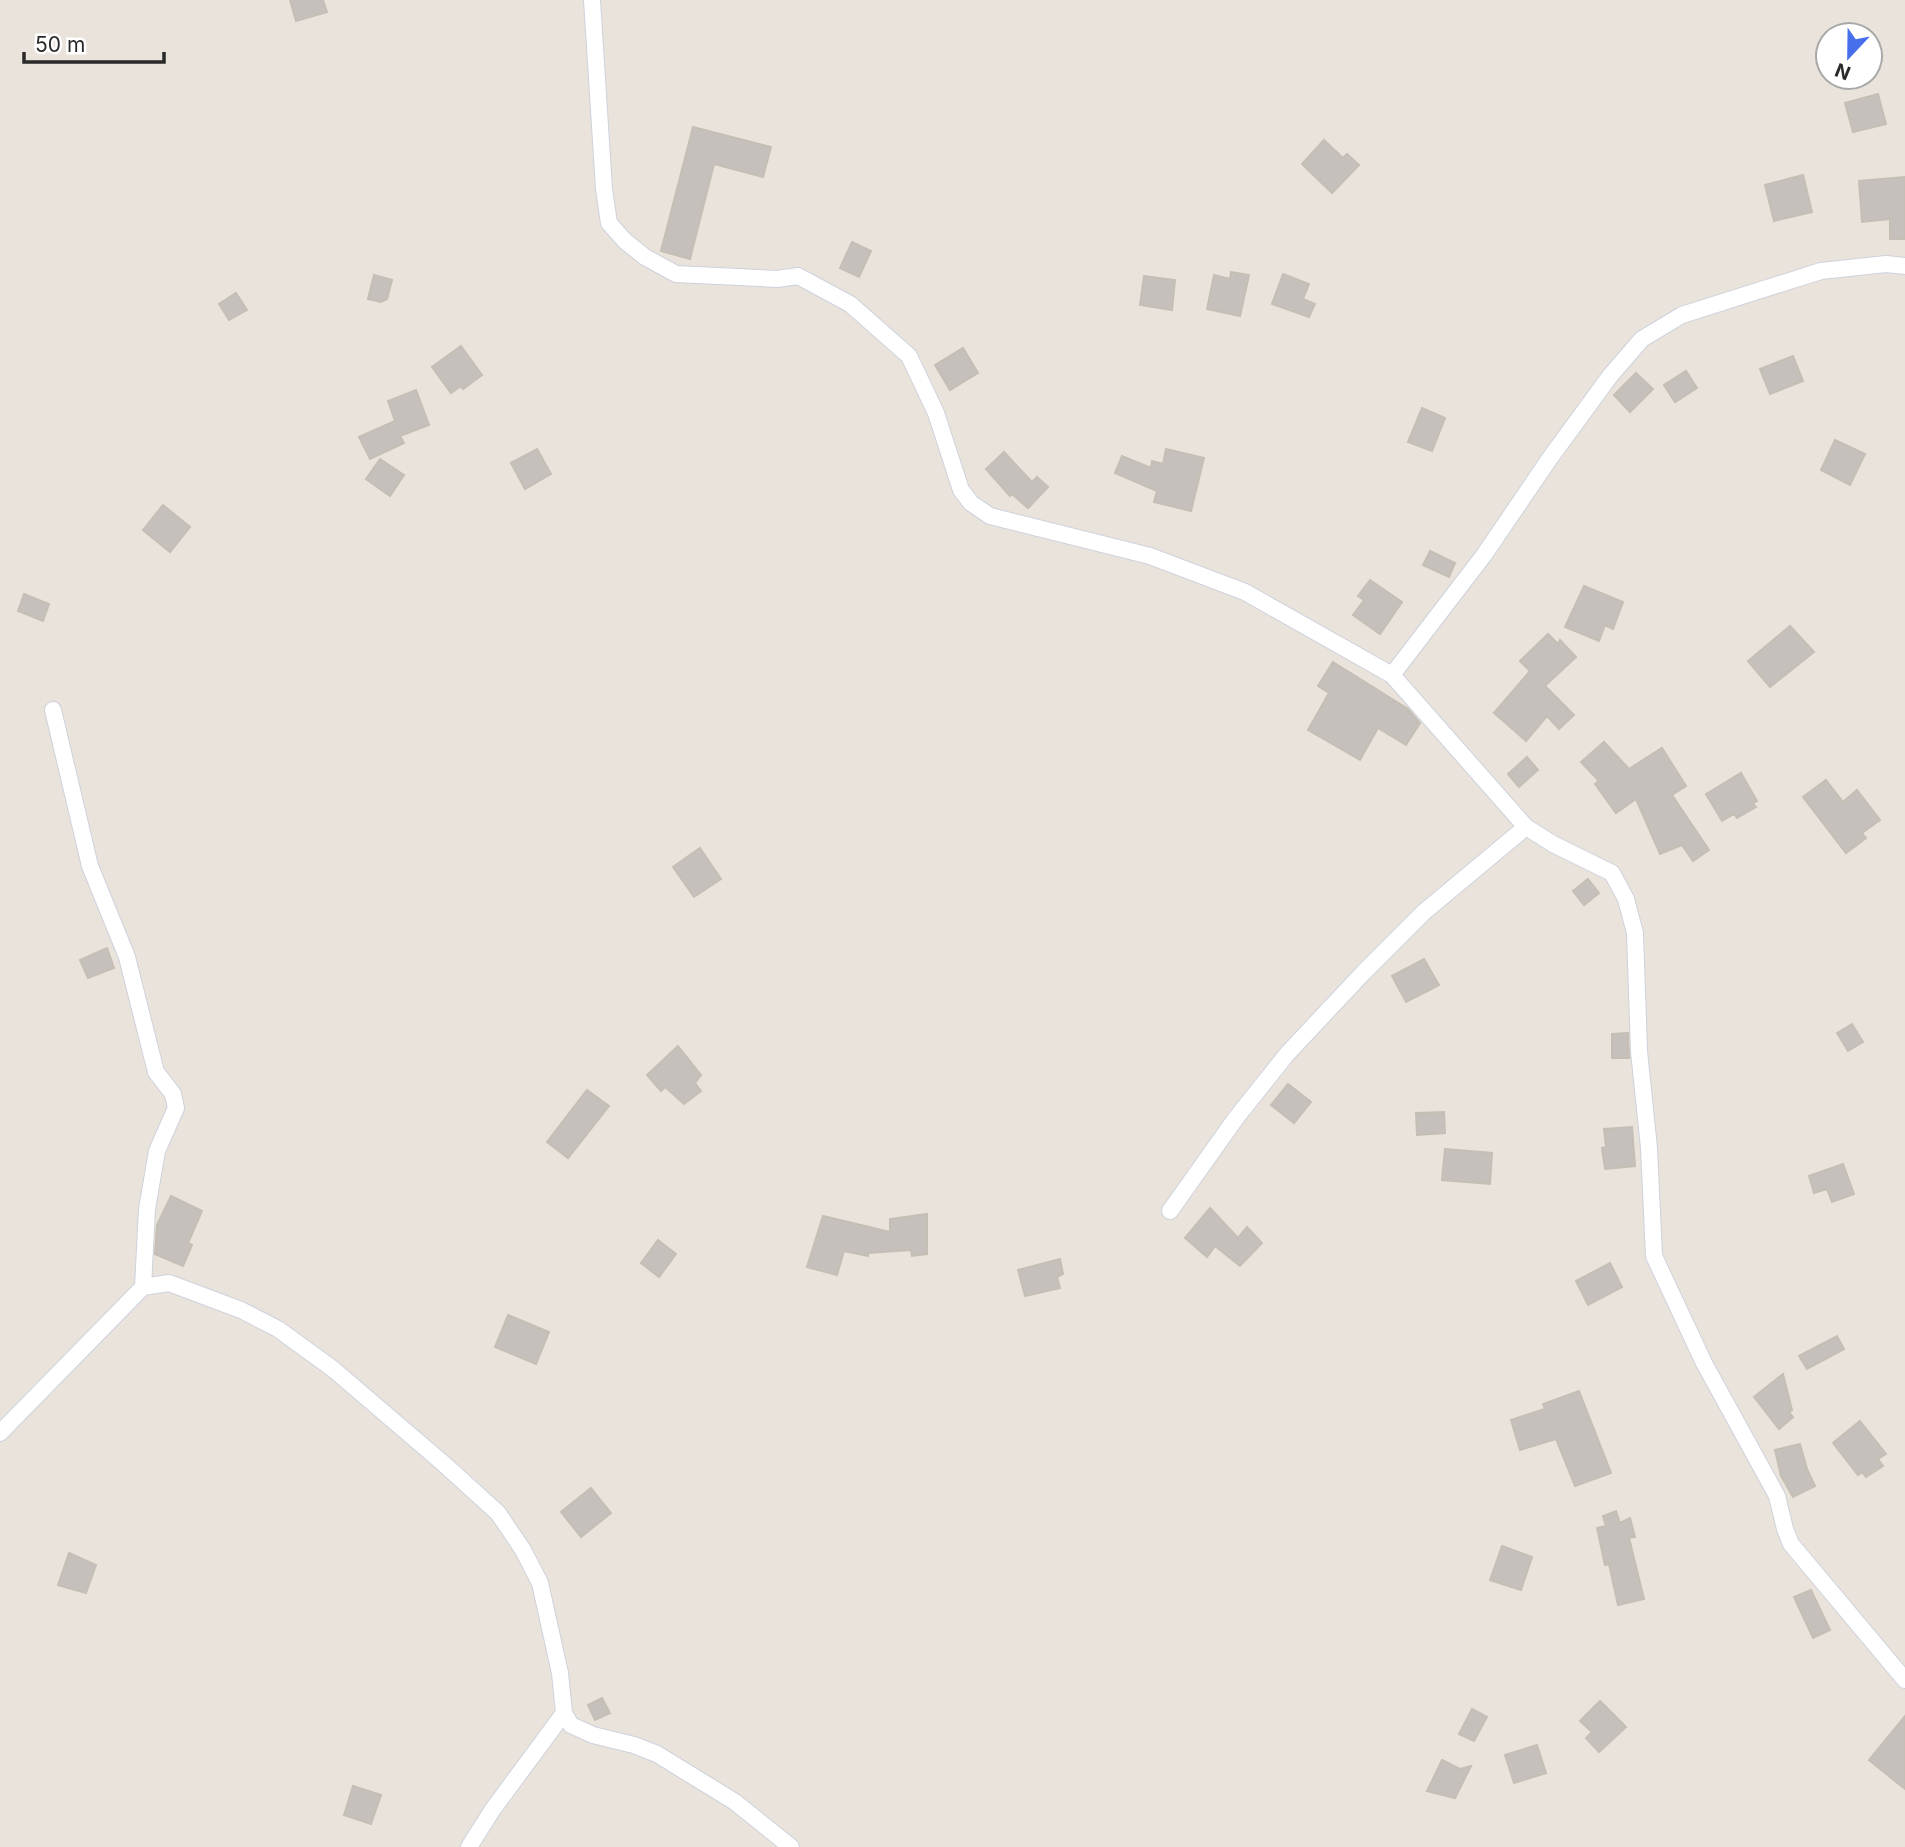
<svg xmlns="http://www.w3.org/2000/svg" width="1905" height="1847" viewBox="0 0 1905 1847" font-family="Inter,sans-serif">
<rect width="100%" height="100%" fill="#eae3db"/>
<!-- building -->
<path fill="#c5c0bb" stroke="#c5beb5" stroke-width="2" d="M 290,0 L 323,0 L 327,12 L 296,21 Z
M 1878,94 L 1886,124 L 1853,132 L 1845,103 Z
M 693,127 L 771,147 L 763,177 L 714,164 L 690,259 L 661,251 Z
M 1324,140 L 1343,158 L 1347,154 L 1359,165 L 1332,193 L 1302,164 Z
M 1803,175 L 1812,212 L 1774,221 L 1765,185 Z
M 1905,177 L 1905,239 L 1890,239 L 1890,219 L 1862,222 L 1859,181 Z
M 852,242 L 871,251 L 859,277 L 840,268 Z
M 1231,272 L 1249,275 L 1240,316 L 1207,309 L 1214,275 L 1230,279 Z
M 1283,274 L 1309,284 L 1303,299 L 1315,304 L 1309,317 L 1272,304 Z
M 374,275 L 392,280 L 387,299 L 381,302 L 368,299 Z
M 1144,276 L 1175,280 L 1172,310 L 1140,305 Z
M 236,293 L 247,310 L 229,320 L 219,304 Z
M 461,346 L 482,375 L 463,389 L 461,386 L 451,393 L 432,367 Z
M 963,348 L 978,373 L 950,390 L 935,365 Z
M 1793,356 L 1803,381 L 1770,394 L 1760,369 Z
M 1686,371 L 1697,388 L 1675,402 L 1664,385 Z
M 1636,373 L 1653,389 L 1630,412 L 1614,395 Z
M 416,390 L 429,425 L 400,436 L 404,443 L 370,459 L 359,437 L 395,421 L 388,401 Z
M 1422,408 L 1445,418 L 1432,451 L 1408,442 Z
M 1835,440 L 1865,454 L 1850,485 L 1821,470 Z
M 537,449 L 551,474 L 525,489 L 511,463 Z
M 1166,449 L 1204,458 L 1191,511 L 1154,502 L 1157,491 L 1115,473 L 1122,456 L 1151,468 L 1152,461 L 1163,464 Z
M 1004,452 L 1032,482 L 1037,477 L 1048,487 L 1028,508 L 1012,494 L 1010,496 L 986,469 Z
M 380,459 L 404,475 L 390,496 L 366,479 Z
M 163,505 L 190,527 L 170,552 L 143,530 Z
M 1430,551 L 1455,563 L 1449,577 L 1423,565 Z
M 1370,580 L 1402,602 L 1380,634 L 1353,615 L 1364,600 L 1358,596 Z
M 1584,586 L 1623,602 L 1613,629 L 1605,625 L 1599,641 L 1565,627 Z
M 24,594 L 49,604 L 43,621 L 18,611 Z
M 1790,626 L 1814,652 L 1770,687 L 1748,661 Z
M 1548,634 L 1558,644 L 1560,640 L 1576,657 L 1545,686 L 1574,715 L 1559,729 L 1547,716 L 1526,741 L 1494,713 L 1530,671 L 1520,661 Z
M 1333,662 L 1408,709 L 1420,723 L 1406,745 L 1378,728 L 1360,760 L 1308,730 L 1329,693 L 1318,686 Z
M 1604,742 L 1629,769 L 1662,748 L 1686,786 L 1672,795 L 1709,850 L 1693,861 L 1682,845 L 1660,854 L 1636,799 L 1616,813 L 1595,784 L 1599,781 L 1581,762 Z
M 1527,757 L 1538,770 L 1519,787 L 1508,774 Z
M 1741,773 L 1757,801 L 1753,803 L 1756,807 L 1737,818 L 1734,814 L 1722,821 L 1706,794 Z
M 1826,780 L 1843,802 L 1857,790 L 1880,820 L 1862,833 L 1866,838 L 1846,853 L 1803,797 Z
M 700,848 L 721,879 L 694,897 L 673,867 Z
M 1588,879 L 1599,893 L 1584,905 L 1573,891 Z
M 107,948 L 114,968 L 88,978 L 80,960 Z
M 1424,959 L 1439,985 L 1406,1002 L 1392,976 Z
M 1852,1024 L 1863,1042 L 1848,1051 L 1837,1033 Z
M 1628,1033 L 1629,1058 L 1612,1058 L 1612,1034 Z
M 678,1046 L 701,1075 L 695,1083 L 701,1091 L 684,1104 L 665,1087 L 661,1091 L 647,1075 Z
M 1288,1084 L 1311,1102 L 1294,1123 L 1271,1105 Z
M 587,1090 L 609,1106 L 568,1158 L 547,1142 Z
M 1444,1112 L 1445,1133 L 1417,1135 L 1416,1113 Z
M 1632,1127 L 1635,1166 L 1605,1169 L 1602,1148 L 1606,1147 L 1604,1129 Z
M 1445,1149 L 1492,1153 L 1490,1184 L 1442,1180 Z
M 1843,1164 L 1854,1194 L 1832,1202 L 1827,1189 L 1814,1193 L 1809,1176 Z
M 171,1196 L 202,1211 L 188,1243 L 192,1245 L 183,1266 L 155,1254 L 157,1225 Z
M 1210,1208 L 1238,1238 L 1247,1227 L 1262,1243 L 1240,1266 L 1215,1246 L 1207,1257 L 1185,1238 Z
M 927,1214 L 927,1254 L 912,1256 L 911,1250 L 868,1253 L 868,1256 L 844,1251 L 837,1275 L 807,1267 L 823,1216 L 890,1232 L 890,1219 Z
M 658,1240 L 676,1254 L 659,1277 L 641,1263 Z
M 1060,1259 L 1063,1274 L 1057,1277 L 1060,1288 L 1025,1296 L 1018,1270 Z
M 1610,1263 L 1622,1287 L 1588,1305 L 1576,1281 Z
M 508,1315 L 549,1332 L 536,1364 L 495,1347 Z
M 1837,1336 L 1844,1349 L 1807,1369 L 1799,1356 Z
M 1783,1374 L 1792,1410 L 1789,1412 L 1793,1417 L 1779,1429 L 1754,1397 Z
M 1579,1391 L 1611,1473 L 1575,1486 L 1556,1439 L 1520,1450 L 1511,1420 L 1545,1409 L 1543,1404 Z
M 1860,1421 L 1886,1454 L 1878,1459 L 1883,1466 L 1866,1477 L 1862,1472 L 1858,1475 L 1833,1443 Z
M 1800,1444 L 1807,1469 L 1815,1486 L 1793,1497 L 1781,1476 L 1775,1450 Z
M 591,1488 L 611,1513 L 581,1537 L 561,1512 Z
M 1616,1511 L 1620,1523 L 1630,1518 L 1635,1537 L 1629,1538 L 1644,1599 L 1618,1605 L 1609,1564 L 1605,1565 L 1597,1528 L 1606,1526 L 1603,1516 Z
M 1502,1546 L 1532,1557 L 1521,1590 L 1490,1580 Z
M 69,1553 L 96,1565 L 86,1593 L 58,1585 Z
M 1811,1590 L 1830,1630 L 1813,1638 L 1794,1597 Z
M 602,1698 L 610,1713 L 595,1720 L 588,1705 Z
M 1600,1701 L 1626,1727 L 1599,1752 L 1586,1738 L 1592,1732 L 1580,1721 Z
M 1472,1709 L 1487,1717 L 1474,1741 L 1459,1734 Z
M 1905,1716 L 1905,1789 L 1869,1760 Z
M 1537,1745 L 1546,1773 L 1514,1783 L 1505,1755 Z
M 1442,1760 L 1460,1769 L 1471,1766 L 1455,1798 L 1427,1791 Z
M 353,1786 L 381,1795 L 371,1824 L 344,1815 Z"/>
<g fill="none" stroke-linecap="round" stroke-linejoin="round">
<!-- street casing -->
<g stroke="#ced2dc" stroke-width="18">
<path id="street" d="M 592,0 L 604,189 L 609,223 L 625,241 L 645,257 L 676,274 L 777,279 L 798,276 L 850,304 L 909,356 L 936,413 L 961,490 L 971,503 L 990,516 L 1150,556 L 1245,592 L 1392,675 L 1526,827 L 1553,844 L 1612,873 L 1626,899 L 1635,933 L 1639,1051 L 1649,1148 L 1654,1256 L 1704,1363 L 1777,1496 L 1785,1529 L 1791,1544 L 1905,1680
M 1392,675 L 1484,555 L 1550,458 L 1610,376 L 1642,339 L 1682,315 L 1821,271 L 1886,264 L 1905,266
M 53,710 L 90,866 L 127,957 L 156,1072 L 173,1094 L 176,1108 L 157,1151 L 147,1209 L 143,1287
M 1170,1211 L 1236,1118 L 1287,1054 L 1364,972 L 1424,912 L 1526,827
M 0,1433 L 143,1287 L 169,1283 L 241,1310 L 278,1329 L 333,1369 L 444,1464 L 498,1513 L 523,1550 L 540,1583 L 560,1673 L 564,1713 L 571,1725 L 593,1735 L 634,1745 L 657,1754 L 735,1802 L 791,1847
M 469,1847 L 493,1809 L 564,1713"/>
</g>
<!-- street -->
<use href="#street" stroke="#fff" stroke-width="16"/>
</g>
<!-- north arrow -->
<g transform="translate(1849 56) rotate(202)"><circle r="33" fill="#ffffff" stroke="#a9a9a9" stroke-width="2"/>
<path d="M0-5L12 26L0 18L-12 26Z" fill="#476fec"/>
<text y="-10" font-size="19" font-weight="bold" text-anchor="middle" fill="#292929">N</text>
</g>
<!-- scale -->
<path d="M24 52v10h140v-10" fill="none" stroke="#292929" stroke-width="3.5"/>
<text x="35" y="52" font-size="21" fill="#292929" stroke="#ffffff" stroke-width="5" paint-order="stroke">50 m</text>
</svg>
